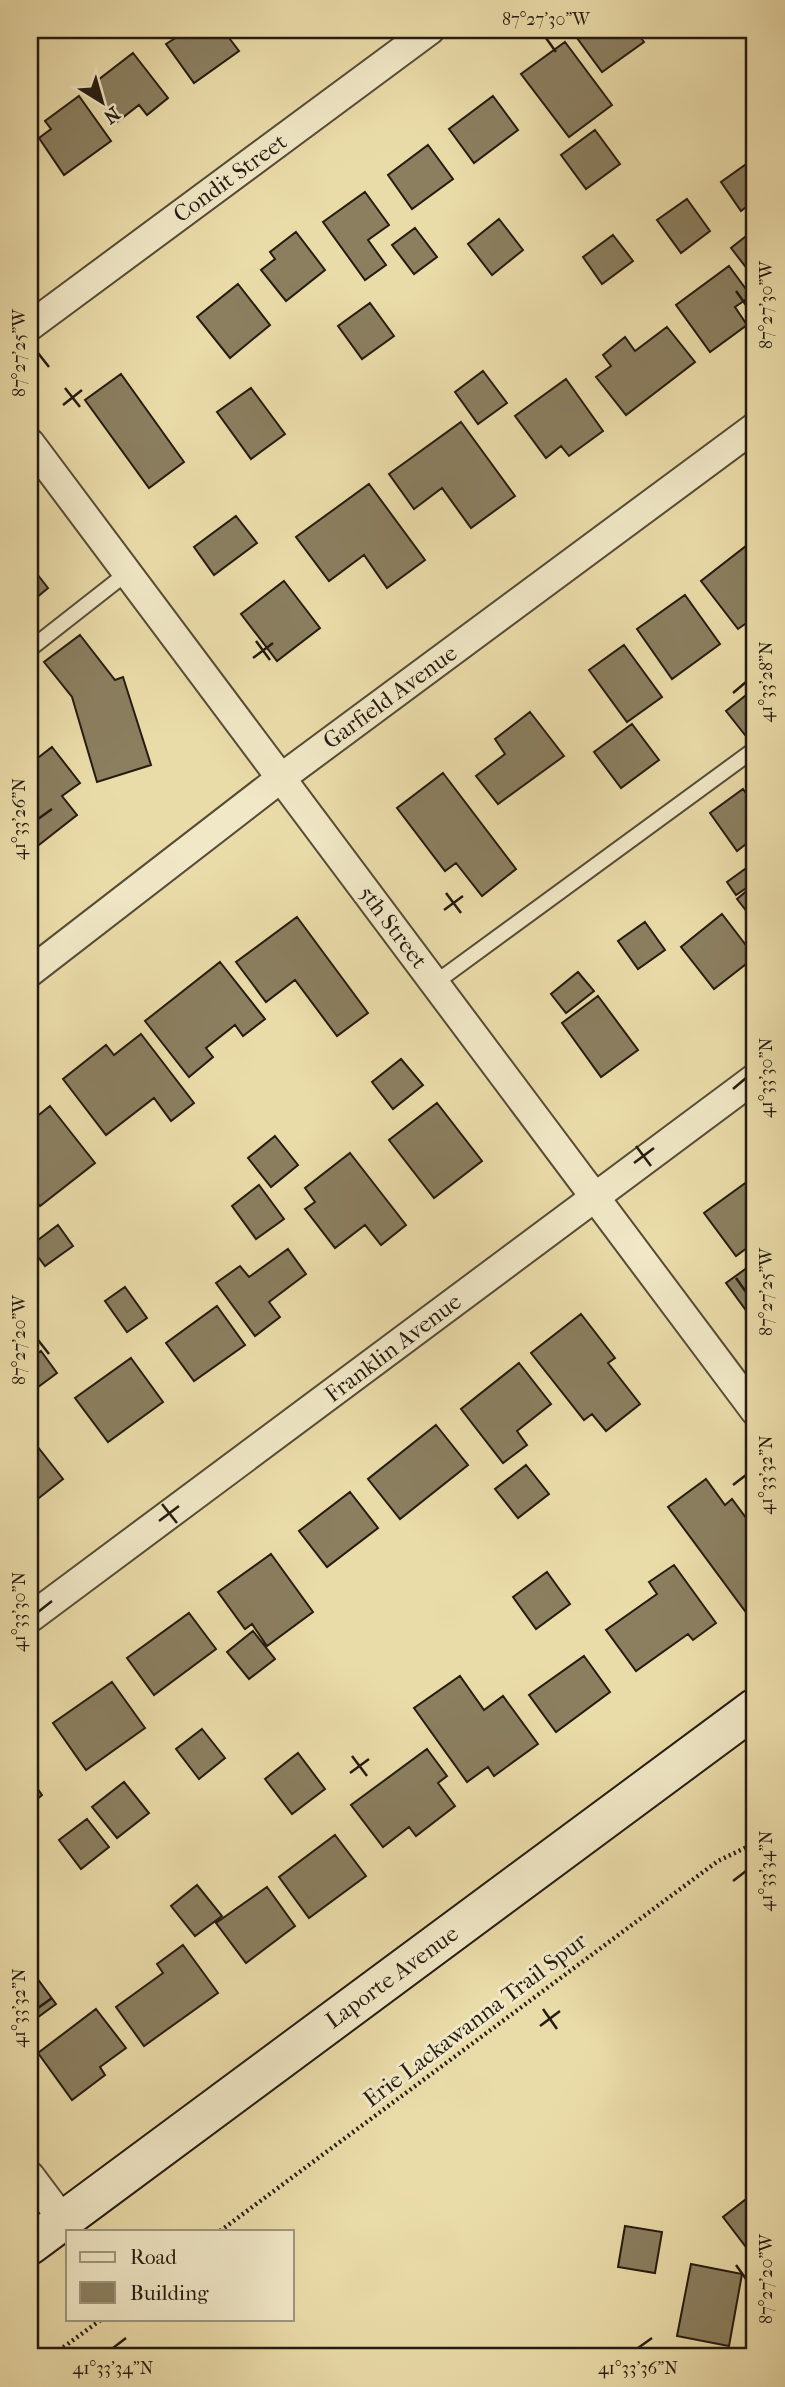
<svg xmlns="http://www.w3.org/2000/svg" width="785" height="2387" viewBox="0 0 785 2387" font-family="'IM FELL French Canon',serif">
<rect width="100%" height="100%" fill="#eadca9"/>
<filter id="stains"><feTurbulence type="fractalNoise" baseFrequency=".00286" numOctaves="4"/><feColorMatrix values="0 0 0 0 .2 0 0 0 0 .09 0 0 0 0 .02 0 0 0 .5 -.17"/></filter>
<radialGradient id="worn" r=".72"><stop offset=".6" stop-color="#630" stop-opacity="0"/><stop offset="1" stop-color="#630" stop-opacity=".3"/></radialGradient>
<!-- building -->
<path fill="#8b7f60" stroke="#251b10" stroke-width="2" d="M 172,30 L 223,30 L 239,51 L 194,83 L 166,44 L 177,37 Z
M 588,30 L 635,30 L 644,42 L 602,72 L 577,38 Z
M 565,42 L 612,105 L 569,137 L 521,74 Z
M 133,53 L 168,98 L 147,115 L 139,105 L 117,122 L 89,87 Z
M 79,96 L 111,141 L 64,175 L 39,138 L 51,129 L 45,121 Z
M 493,96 L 518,130 L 474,163 L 449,129 Z
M 595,130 L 620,164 L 586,189 L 561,155 Z
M 428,145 L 453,179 L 412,209 L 388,175 Z
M 752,160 L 755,164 L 755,200 L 741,211 L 721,182 Z
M 365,192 L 389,225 L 368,240 L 386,265 L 365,280 L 323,222 Z
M 687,199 L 710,231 L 681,253 L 657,220 Z
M 499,219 L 523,250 L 492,275 L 468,244 Z
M 415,228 L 437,257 L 414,274 L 392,245 Z
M 755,229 L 755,279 L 731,248 Z
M 296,232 L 325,270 L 286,301 L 261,270 L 275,259 L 270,252 Z
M 613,235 L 633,261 L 602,284 L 583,257 Z
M 729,266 L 751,296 L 735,307 L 747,325 L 710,352 L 676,305 Z
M 238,284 L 270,325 L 230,358 L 197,317 Z
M 370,303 L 394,336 L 362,359 L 338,326 Z
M 667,327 L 695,362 L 626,415 L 596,377 L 611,366 L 603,355 L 625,337 L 635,351 Z
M 483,371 L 507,403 L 478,424 L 455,392 Z
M 121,374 L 184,462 L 149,488 L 85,400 Z
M 566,379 L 603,431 L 569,456 L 561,446 L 546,458 L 515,416 Z
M 251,388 L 285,434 L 251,459 L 217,412 Z
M 461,422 L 515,496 L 471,528 L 442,488 L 414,509 L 389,474 Z
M 369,484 L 425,560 L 387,588 L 364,555 L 329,581 L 296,537 Z
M 236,516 L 257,543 L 214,575 L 194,547 Z
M 746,546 L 755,557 L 755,617 L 738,629 L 701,581 Z
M 30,565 L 48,588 L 30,603 Z
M 284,581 L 320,628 L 277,661 L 241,614 Z
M 685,595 L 720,644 L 672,679 L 637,629 Z
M 80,635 L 115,680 L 123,677 L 151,765 L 97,782 L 72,697 L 44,662 Z
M 624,645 L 662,697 L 627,722 L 589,670 Z
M 755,688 L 755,728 L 745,735 L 726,711 Z
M 530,712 L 564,756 L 498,804 L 476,776 L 505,754 L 495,739 Z
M 632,724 L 659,760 L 621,788 L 594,752 Z
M 52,747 L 80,783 L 62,796 L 77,815 L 30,852 L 30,764 Z
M 443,773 L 516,869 L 482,896 L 456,863 L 445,871 L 397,808 Z
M 743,789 L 755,806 L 755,837 L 737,851 L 710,813 Z
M 752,864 L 755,868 L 755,882 L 736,895 L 727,882 Z
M 755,884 L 755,922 L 737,899 Z
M 722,914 L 755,957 L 714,989 L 681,947 Z
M 297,917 L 368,1013 L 337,1036 L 295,980 L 266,1002 L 236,962 Z
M 645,922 L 665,950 L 638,969 L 618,941 Z
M 220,962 L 265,1019 L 243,1036 L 235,1025 L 206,1048 L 213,1057 L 189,1077 L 145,1021 Z
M 578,972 L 594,991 L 566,1013 L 551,994 Z
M 598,996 L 638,1050 L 601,1077 L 562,1023 Z
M 141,1034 L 194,1103 L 171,1121 L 154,1098 L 106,1135 L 63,1079 L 106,1045 L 114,1055 Z
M 401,1059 L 423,1085 L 393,1109 L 372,1082 Z
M 437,1103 L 482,1161 L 434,1198 L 389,1140 Z
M 50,1106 L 95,1163 L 40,1206 L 30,1193 L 30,1122 Z
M 275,1136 L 298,1165 L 271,1187 L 248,1158 Z
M 350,1153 L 406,1225 L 381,1245 L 365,1225 L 335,1248 L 305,1209 L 315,1202 L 305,1188 Z
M 755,1176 L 755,1242 L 736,1256 L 704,1213 Z
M 259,1185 L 284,1219 L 256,1239 L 232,1206 Z
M 58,1225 L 73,1246 L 45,1266 L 30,1246 Z
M 288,1249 L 306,1274 L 269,1302 L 280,1317 L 255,1336 L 216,1283 L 240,1266 L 249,1277 Z
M 755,1262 L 755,1301 L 745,1309 L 726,1283 Z
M 125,1287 L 147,1318 L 127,1332 L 105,1301 Z
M 217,1306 L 245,1345 L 194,1381 L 166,1343 Z
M 581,1314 L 615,1358 L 608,1363 L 640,1404 L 606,1431 L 592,1414 L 584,1420 L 531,1353 Z
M 41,1351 L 57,1373 L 34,1390 L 30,1384 L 30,1359 Z
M 131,1358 L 163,1402 L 108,1442 L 75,1398 Z
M 519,1363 L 551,1404 L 517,1431 L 527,1445 L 503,1463 L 461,1409 Z
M 436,1425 L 468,1465 L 400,1519 L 368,1479 Z
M 30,1437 L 63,1479 L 30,1505 Z
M 526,1465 L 549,1494 L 518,1518 L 495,1489 Z
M 706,1479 L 725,1505 L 732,1499 L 755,1530 L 755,1603 L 745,1611 L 668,1507 Z
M 350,1492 L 378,1528 L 327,1567 L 299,1531 Z
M 271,1554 L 313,1612 L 267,1646 L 252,1624 L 245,1629 L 218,1592 Z
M 674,1565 L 716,1623 L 693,1640 L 688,1634 L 636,1671 L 606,1630 L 657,1594 L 649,1582 Z
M 547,1572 L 570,1604 L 536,1629 L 513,1597 Z
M 189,1613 L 216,1649 L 154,1695 L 127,1658 Z
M 253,1631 L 275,1659 L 249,1679 L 227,1652 Z
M 584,1656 L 610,1692 L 556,1732 L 529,1695 Z
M 460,1676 L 484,1710 L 503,1696 L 538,1744 L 494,1776 L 488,1767 L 467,1782 L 414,1708 Z
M 112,1682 L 145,1728 L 86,1770 L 53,1723 Z
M 202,1729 L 225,1758 L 199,1779 L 176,1749 Z
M 427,1749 L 447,1776 L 438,1783 L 455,1806 L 416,1836 L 409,1827 L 383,1847 L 351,1805 Z
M 298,1753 L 325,1789 L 292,1814 L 265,1779 Z
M 30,1778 L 42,1795 L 30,1805 Z
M 124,1782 L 149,1813 L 117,1838 L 92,1807 Z
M 87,1819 L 109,1847 L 81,1869 L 59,1840 Z
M 335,1835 L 366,1876 L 309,1918 L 279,1877 Z
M 197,1885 L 222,1916 L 195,1936 L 171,1906 Z
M 267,1887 L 295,1926 L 246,1963 L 216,1923 Z
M 183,1945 L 218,1993 L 144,2046 L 116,2007 L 163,1973 L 157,1964 Z
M 34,1974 L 56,2004 L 30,2023 L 30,1977 Z
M 96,2009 L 126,2048 L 100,2067 L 105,2075 L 72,2100 L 38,2053 Z
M 755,2192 L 755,2252 L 752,2255 L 723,2217 Z
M 625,2226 L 662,2232 L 655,2273 L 618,2267 Z
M 691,2264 L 742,2274 L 729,2346 L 677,2336 Z"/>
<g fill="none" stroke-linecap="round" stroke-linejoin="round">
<!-- lane casing -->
<g stroke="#564b36" stroke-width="18">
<path id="lane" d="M 30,649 L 127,573
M 435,983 L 755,749"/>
</g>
<!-- street casing -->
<g stroke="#564b36" stroke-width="32">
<path id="street" d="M 30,326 L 430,30
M 30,443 L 755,1411
M 30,972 L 281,778 L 755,427
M 30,1618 L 755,1078
M 30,2176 L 63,2220"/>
</g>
<!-- secondary casing -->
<g stroke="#251b10" stroke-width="42">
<path id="secondary" d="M 30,2245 L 755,1708"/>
</g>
<!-- path -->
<path stroke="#251b10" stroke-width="4.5" stroke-dasharray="2 3.5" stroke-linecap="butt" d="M 220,2231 L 718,1861 L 747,1847 L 755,1845
M 50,2357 L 102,2319"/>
<!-- lane -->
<use href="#lane" stroke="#f1e8c7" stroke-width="14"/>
<!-- street -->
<use href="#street" stroke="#f1e8c7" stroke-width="28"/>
<!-- secondary -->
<use href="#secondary" stroke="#f1e8c7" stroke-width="38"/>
</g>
<!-- ticks -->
<path fill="none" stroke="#251b10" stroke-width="2.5" d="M 546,38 L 556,52M 736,291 L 746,305M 38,353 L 49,367M 65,388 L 80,407M 63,405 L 82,390M 256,641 L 270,660M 253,658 L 273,643M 733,693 L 746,682M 38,819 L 52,809M 446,893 L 461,913M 444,910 L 463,896M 733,1089 L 746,1078M 636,1146 L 651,1166M 634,1163 L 654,1148M 736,1278 L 746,1292M 38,1340 L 49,1354M 733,1485 L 746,1475M 162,1504 L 177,1523M 159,1521 L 179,1506M 38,1612 L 52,1601M 352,1756 L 367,1776M 350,1773 L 369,1759M 733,1881 L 746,1871M 38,2008 L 52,1998M 543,2009 L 557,2029M 540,2026 L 560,2011M 736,2265 L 746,2279M 113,2348 L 126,2338M 638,2348 L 652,2338"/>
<g text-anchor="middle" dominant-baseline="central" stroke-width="6" stroke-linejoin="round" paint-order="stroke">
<!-- street labels -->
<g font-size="23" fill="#251b10" stroke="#f1e8c7">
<text transform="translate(230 178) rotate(-36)">Condit Street</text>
<text transform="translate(390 697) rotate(-36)">Garfield Avenue</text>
<text transform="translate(393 927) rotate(53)">5th Street</text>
<text transform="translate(393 1348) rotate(-37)">Franklin Avenue</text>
<text transform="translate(392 1977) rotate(-36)">Laporte Avenue</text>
<text transform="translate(475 2020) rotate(-37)">Erie Lackawanna Trail Spur</text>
</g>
</g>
<!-- margin -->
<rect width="785" height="2387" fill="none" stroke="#eadca9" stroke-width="77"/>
<!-- legend -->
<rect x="66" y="2230" width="228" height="91" fill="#f1e8c7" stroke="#9f967e" stroke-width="2"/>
<rect x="80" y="2252" width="35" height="10" fill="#f1e8c7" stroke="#9f967e" stroke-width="2"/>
<text x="130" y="2264" font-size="21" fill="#251b10">Road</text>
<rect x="80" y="2282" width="35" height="21" fill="#8b7f60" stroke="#9f967e" stroke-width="2"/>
<text x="130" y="2300" font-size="21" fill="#251b10">Building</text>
<!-- north arrow -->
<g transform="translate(102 102) rotate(143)" stroke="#f1e8c7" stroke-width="5" paint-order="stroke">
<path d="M0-5L12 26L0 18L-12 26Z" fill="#251b10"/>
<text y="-10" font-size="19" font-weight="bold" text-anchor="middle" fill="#251b10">N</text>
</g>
<rect x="38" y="38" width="708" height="2310" fill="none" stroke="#251b10" stroke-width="2.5"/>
<g font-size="18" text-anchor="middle" fill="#251b10">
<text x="546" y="25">87°27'30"W</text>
<text transform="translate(766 305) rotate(-90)" y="6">87°27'30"W</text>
<text transform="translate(19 353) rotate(-90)" y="6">87°27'25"W</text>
<text transform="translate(766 682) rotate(-90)" y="6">41°33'28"N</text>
<text transform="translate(19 819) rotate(-90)" y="6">41°33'26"N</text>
<text transform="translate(766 1078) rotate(-90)" y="6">41°33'30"N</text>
<text transform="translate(766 1292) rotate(-90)" y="6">87°27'25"W</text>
<text transform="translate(19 1340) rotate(-90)" y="6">87°27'20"W</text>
<text transform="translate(766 1475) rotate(-90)" y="6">41°33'32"N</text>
<text transform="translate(19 1612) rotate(-90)" y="6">41°33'30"N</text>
<text transform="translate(766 1871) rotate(-90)" y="6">41°33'34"N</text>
<text transform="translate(19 2008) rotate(-90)" y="6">41°33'32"N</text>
<text transform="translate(766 2279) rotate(-90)" y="6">87°27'20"W</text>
<text x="113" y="2374">41°33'34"N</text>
<text x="638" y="2374">41°33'36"N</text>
</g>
<rect width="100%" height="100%" filter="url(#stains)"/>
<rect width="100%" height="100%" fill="url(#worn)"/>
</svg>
